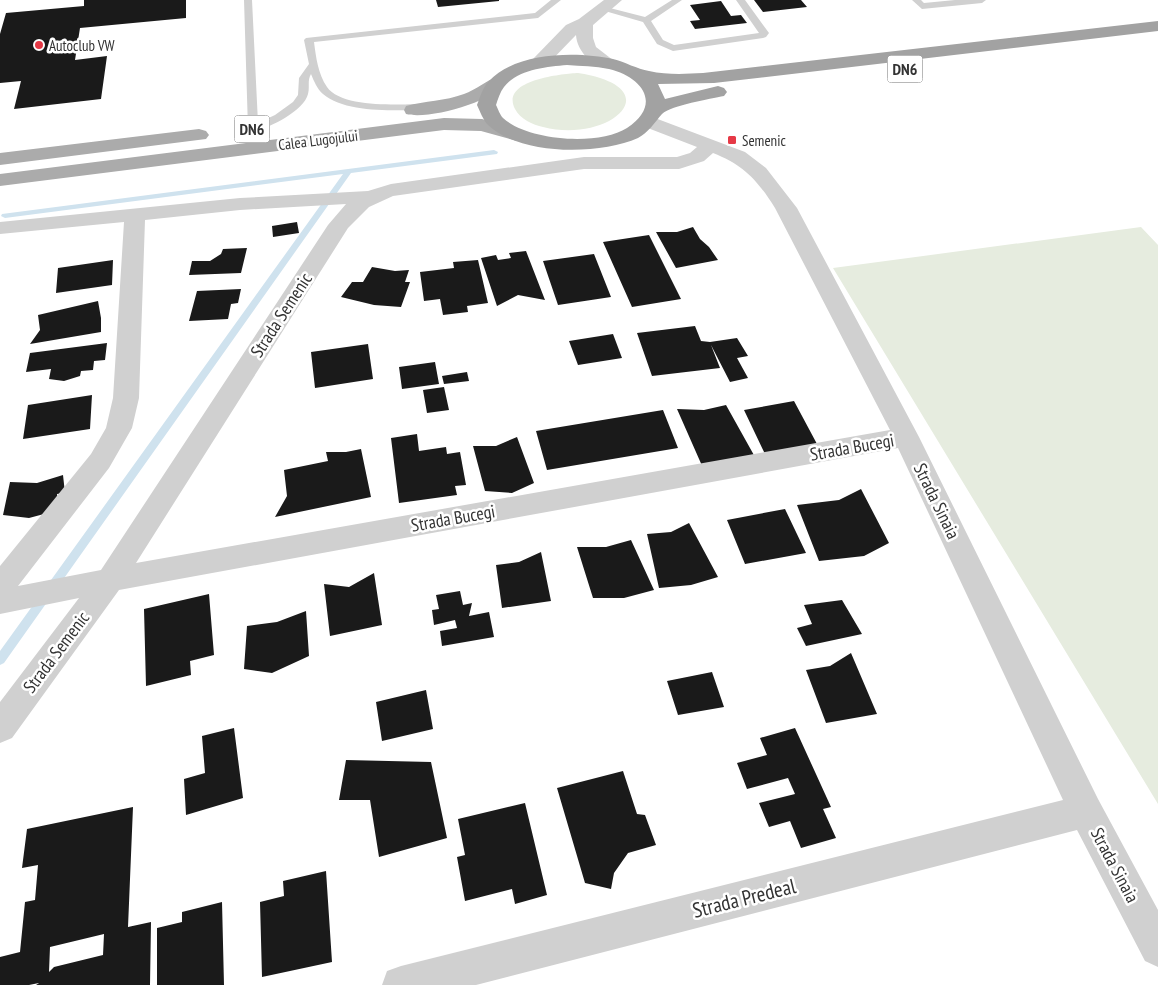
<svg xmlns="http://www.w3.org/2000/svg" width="1158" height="985" viewBox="0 0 1158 985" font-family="'PT Sans Narrow',sans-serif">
<rect width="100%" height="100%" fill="#fff"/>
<!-- green -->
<path fill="#e6ecdf" d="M 578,73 C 673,88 609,144 543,127 C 533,125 520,119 515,109 C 500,80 561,74 578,73 Z
M 1141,227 L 1158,245 L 1158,804 L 833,268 Z"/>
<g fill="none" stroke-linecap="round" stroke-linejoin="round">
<!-- stream -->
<path fill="#cfe2ee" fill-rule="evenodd" d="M 494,150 L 498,152 L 497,154 L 351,173 L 4,663 L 0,665 L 0,651 L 343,174 L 5,218 L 1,216 L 2,214 Z"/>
</g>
<!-- building -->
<path fill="#1a1a1a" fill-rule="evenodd" d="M 84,0 L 186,0 L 186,18 L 80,28 L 75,60 L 107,56 L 101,99 L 14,109 L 21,81 L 0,83 L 0,34 L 6,13 L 84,6 Z
M 436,0 L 499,0 L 499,1 L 438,7 Z
M 754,0 L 801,0 L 807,7 L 763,12 Z
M 721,1 L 731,16 L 741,15 L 747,23 L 695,29 L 690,21 L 700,20 L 690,5 Z
M 297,222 L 299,233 L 273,237 L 272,226 Z
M 693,227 L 700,239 L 709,247 L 718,260 L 676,268 L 656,232 L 677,232 Z
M 649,235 L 681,299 L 632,307 L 603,242 Z
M 247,248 L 241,273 L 189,275 L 192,261 L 210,261 L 221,254 L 223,249 Z
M 526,251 L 545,300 L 518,295 L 497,306 L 481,258 L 496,255 L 498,260 L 511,258 L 509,253 Z
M 594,254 L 611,297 L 558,305 L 543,261 Z
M 113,260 L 112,285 L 56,293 L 58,268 Z
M 478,260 L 488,303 L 467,306 L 468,312 L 443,315 L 440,299 L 424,301 L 420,272 L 454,268 L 453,262 Z
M 372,267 L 395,271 L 409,270 L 405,282 L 410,282 L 401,307 L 374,305 L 341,297 L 352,282 L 363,282 Z
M 241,289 L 238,303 L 231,304 L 228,319 L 189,321 L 197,291 Z
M 98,301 L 101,318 L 101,332 L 30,344 L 40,330 L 38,315 Z
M 695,326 L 701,341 L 710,342 L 737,338 L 748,356 L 737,358 L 748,378 L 730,382 L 711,345 L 720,368 L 652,376 L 637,333 Z
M 613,334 L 622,358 L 578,365 L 569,341 Z
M 107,343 L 105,360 L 94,361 L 93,370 L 81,371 L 80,376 L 64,381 L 49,379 L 51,369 L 26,372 L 30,353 Z
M 368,344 L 373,379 L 315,388 L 311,352 Z
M 435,362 L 439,384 L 402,389 L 399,367 Z
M 467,372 L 469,381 L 444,384 L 442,376 Z
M 444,387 L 449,410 L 427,413 L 423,390 Z
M 92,395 L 90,429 L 23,439 L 28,405 Z
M 794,401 L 817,444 L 765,454 L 744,410 Z
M 726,405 L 755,457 L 703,468 L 677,409 L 704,410 Z
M 663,410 L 678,448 L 547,470 L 536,431 Z
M 417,434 L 419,451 L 446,447 L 447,454 L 460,452 L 466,485 L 455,486 L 457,495 L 399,503 L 391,438 Z
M 517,437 L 534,483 L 512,493 L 485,491 L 473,446 L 496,446 Z
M 361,449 L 371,497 L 275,517 L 287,496 L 284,470 L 328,461 L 326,452 L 346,452 Z
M 63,475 L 65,493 L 57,494 L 59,510 L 29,518 L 3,515 L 10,482 L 37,483 Z
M 861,489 L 889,543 L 864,556 L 819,561 L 797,505 L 839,500 Z
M 785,509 L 806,553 L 745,564 L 727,520 Z
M 689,523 L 718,577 L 691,585 L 659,588 L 647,534 L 671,532 Z
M 631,540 L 654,590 L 624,598 L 593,598 L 577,547 L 606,547 Z
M 541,552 L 551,601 L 502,608 L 496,565 L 519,562 Z
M 374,573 L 382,625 L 330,636 L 324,584 L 349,587 Z
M 460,591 L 463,605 L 472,603 L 469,616 L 489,612 L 494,637 L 442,646 L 440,631 L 457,628 L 455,620 L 434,625 L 432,610 L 439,609 L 436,595 Z
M 209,594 L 214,655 L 190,661 L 191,675 L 146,686 L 144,609 Z
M 842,600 L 862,634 L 806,646 L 797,628 L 812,624 L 804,605 Z
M 306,611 L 309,656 L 272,673 L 244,669 L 247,626 L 277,622 Z
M 851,653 L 877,714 L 826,723 L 806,670 L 830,666 Z
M 712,672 L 724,707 L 678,715 L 667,681 Z
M 426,690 L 433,729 L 382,741 L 376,702 Z
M 234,728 L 243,798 L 186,815 L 184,779 L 205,773 L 202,736 Z
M 795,728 L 831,807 L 823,809 L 836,838 L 801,848 L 790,821 L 769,827 L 759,803 L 795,794 L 788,778 L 747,789 L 737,763 L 767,755 L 760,738 Z
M 346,760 L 431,762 L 447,838 L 379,857 L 370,800 L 339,800 Z
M 623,771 L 637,814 L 645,815 L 656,845 L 628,853 L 614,873 L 611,889 L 585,883 L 557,788 Z
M 525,803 L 547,895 L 515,904 L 512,889 L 465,901 L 457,857 L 465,855 L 458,819 Z
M 133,807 L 128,927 L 151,922 L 150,985 L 36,985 L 39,983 L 29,985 L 0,985 L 0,957 L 20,952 L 25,902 L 35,900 L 38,865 L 22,868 L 27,829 ZM 104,934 L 103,955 L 54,967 L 49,972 L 50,947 Z
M 326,871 L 332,962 L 262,977 L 260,902 L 284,896 L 283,881 Z
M 222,902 L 224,985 L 157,985 L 157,928 L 182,922 L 182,912 Z"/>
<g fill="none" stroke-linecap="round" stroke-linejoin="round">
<!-- service -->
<path fill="#d0d0d0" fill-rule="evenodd" d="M 244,0 L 252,0 L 258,123 L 275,115 L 293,102 L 298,95 L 299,78 L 309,64 L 304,40 L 306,38 L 535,13 L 551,0 L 561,0 L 538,18 L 314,42 C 316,57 318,74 327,87 C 342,109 403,104 427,104 L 432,107 L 427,110 C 398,110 346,114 323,94 C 317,89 314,81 311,74 C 307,81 310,87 308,94 C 304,111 269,128 253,132 L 248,129 Z
M 672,0 L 682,0 L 651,21 L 663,40 L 674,45 L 759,33 L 736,0 L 745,0 L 769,33 L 766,37 L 763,38 L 673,51 L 657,44 L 643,22 L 598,9 L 602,6 L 645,17 Z
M 912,0 L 921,0 L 924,3 L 955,0 L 986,0 L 982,3 L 922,9 Z"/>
<!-- minor -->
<path fill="#d0d0d0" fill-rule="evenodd" d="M 647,115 L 745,152 L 766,168 L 797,208 L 919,437 L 1098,799 L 1158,910 L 1158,967 L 1145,961 L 1077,830 L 476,985 L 382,985 L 387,971 L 401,966 L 1063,800 L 898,448 L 119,590 L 12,738 L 0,743 L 0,702 L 79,598 L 0,614 L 0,566 L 91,454 L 106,428 L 113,398 L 124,222 L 0,234 L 0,222 L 240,198 L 368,191 L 391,184 L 584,157 L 677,157 L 690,153 L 697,147 L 640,125 L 637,121 L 640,117 ZM 713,153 C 744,165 758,181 775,208 L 890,430 L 136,563 L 348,228 L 369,207 L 393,196 L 584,169 L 679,169 L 704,161 ZM 346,204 L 328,225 L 101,570 L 18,586 L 109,468 L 132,428 L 139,398 L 145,220 L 240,210 Z"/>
<!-- tertiary -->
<path fill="#d0d0d0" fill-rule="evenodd" d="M 604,0 L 622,0 L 593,25 L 593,38 L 596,47 L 618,64 L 615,68 C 597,72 577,53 576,35 L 545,67 L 539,68 L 533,67 L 530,63 L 533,59 L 566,25 L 579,19 Z"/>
<!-- primary -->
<path fill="#ababab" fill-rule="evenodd" d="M 498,77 L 504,78 L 507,82 C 493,102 429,120 406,114 L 404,110 L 406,106 C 425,101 445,101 464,94 C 476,90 486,80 498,77 Z
M 444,118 L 482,119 L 524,131 L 527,135 L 524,139 L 517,141 L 481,131 L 444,130 L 0,186 L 0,174 Z
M 199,129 L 206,131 L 209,135 L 206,139 L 0,165 L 0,153 Z"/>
<!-- trunk -->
<path fill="#a2a2a2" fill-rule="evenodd" d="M 1158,21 L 1158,31 L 714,83 L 658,84 L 665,99 L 718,86 L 724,88 L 727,92 L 724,96 C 710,99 672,105 662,114 C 655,122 648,133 638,138 C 599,155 521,156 488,125 C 483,120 480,111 477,105 C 480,97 483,87 489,81 C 516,52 576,51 613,59 C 625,62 637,69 649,71 C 667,75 685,74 703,73 ZM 567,65 C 581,66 595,66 609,69 C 642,77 663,104 627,128 C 599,146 528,141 503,118 C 500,115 498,109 496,105 C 498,99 500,92 504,87 C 518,69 546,67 567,65 Z"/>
</g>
<!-- markers -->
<g fill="#e63946" stroke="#fff" stroke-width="2">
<circle cx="39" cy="45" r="5"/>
<rect x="727" y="135" width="10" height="10" rx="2.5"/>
</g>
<g text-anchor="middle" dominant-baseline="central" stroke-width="5" stroke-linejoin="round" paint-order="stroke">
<!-- far-poi labels -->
<g font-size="15" fill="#333" stroke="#fff" text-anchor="start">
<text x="49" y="45">Autoclub VW</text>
<text x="742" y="140">Semenic</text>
</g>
<!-- far-street labels -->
<g font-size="15" fill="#333" stroke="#fff">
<text transform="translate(318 140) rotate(-7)">Calea Lugojului</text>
</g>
<!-- shield labels -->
<g fill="#fff" stroke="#707070" stroke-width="1">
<rect x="887.5" y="55.5" width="35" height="27" rx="4"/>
<rect x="234.5" y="115.5" width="35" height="27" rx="4"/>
</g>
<g font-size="16" font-weight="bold" fill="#333">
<text x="905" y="69">DN6</text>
<text x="252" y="129">DN6</text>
</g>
<!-- street labels -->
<g font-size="18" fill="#333" stroke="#fff">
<text transform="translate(281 315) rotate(-57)">Strada Semenic</text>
<text transform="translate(852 447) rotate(-10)">Strada Bucegi</text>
<text transform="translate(937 501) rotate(64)">Strada Sinaia</text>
<text transform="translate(453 518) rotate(-10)">Strada Bucegi</text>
<text transform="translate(56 652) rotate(-53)">Strada Semenic</text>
<text transform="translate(1115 865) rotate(62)">Strada Sinaia</text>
</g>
<!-- near-street labels -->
<g font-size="21" fill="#333" stroke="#fff">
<text transform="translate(744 898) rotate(-14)">Strada Predeal</text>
</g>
</g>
</svg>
